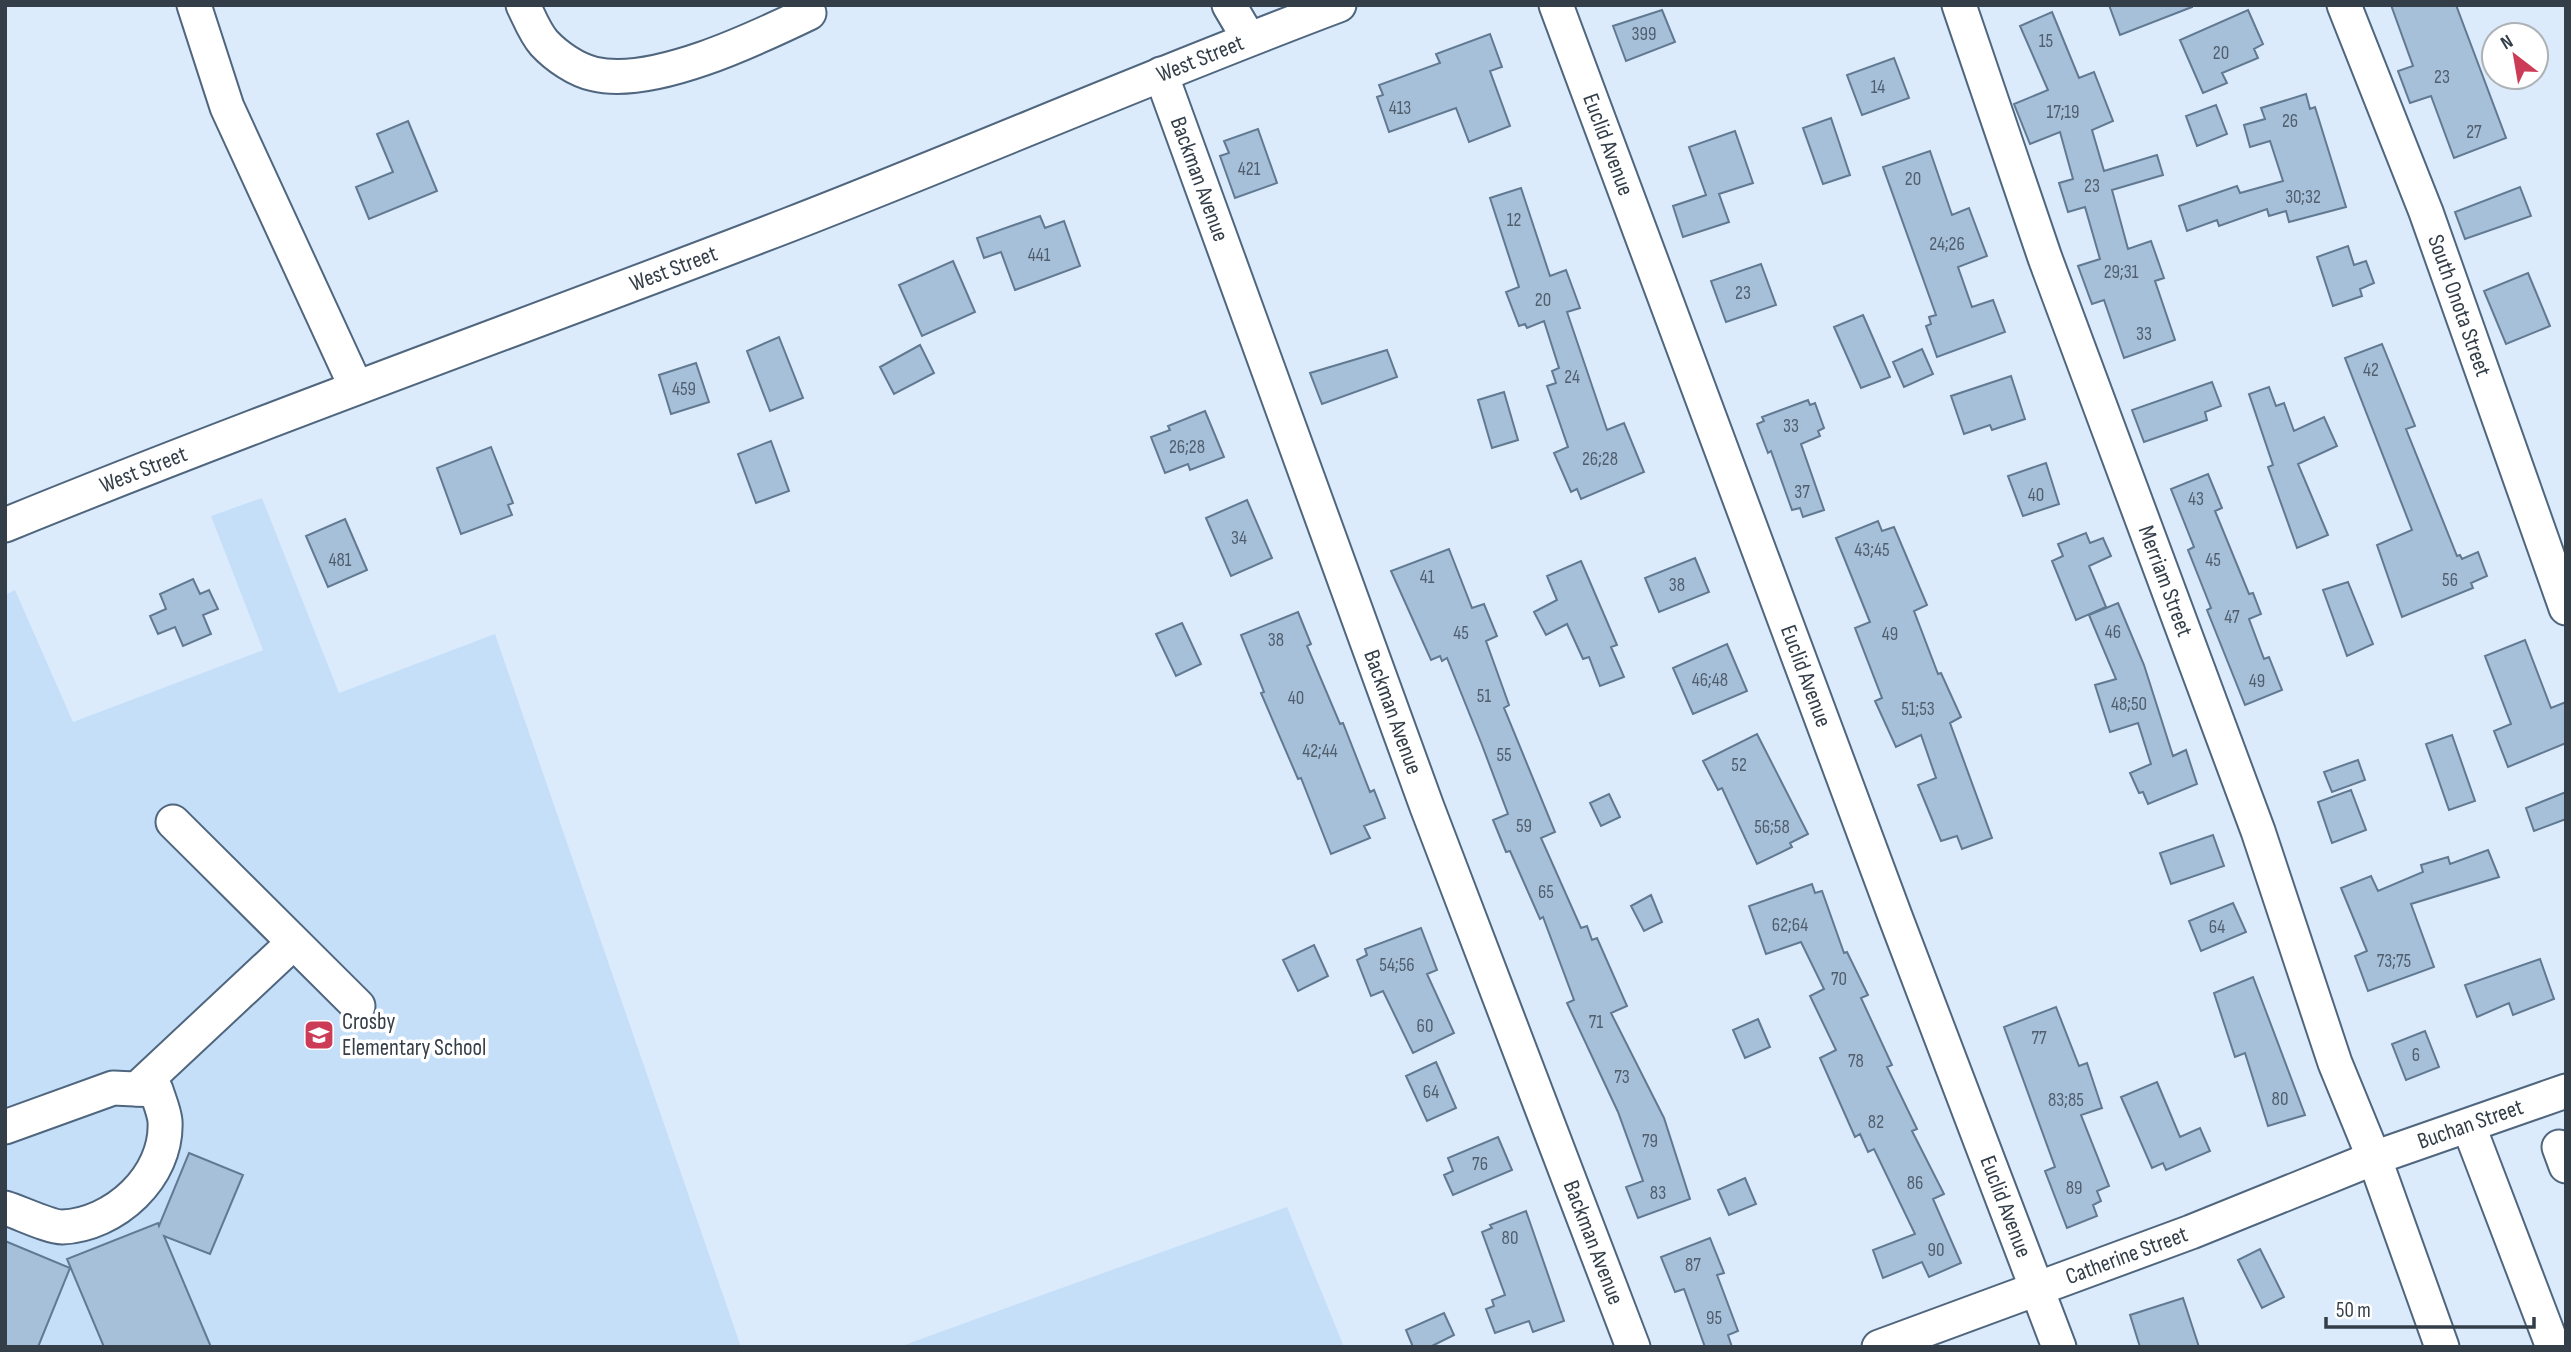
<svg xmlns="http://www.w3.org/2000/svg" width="2571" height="1352" viewBox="0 0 2571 1352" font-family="'Sofia Sans Condensed',sans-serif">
<rect width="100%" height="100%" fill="#dbebfb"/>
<!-- built -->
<path fill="#c5dff9" d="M 262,498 L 339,693 L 495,634 L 741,1347 L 5,1347 L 5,595 L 15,590 L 73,722 L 263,650 L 211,516 Z
M 1287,1207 L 1344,1347 L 899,1347 L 1045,1294 Z"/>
<!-- building -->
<path fill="#a6c0da" stroke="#617991" stroke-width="2" d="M 2109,5 L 2192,5 L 2192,7 L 2120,35 Z
M 2391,5 L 2456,5 L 2506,138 L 2454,158 L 2431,96 L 2410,103 L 2398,71 L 2413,66 Z
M 1662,10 L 1675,42 L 1626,61 L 1613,26 Z
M 2248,10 L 2263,44 L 2254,49 L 2258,58 L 2222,73 L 2227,83 L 2203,93 L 2180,40 Z
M 2052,12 L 2079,78 L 2094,72 L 2113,121 L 2092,130 L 2104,171 L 2157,155 L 2163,175 L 2112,190 L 2128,249 L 2151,241 L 2164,278 L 2155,281 L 2175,340 L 2124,358 L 2104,300 L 2092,304 L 2078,266 L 2100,259 L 2085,207 L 2068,212 L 2059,183 L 2073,179 L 2060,132 L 2030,144 L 2014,104 L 2048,90 L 2020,26 Z
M 1490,34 L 1502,67 L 1490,71 L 1510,126 L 1469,142 L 1456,108 L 1389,132 L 1377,97 L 1383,95 L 1379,85 L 1440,63 L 1436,54 Z
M 1894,58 L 1909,98 L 1862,115 L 1847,75 Z
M 2306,94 L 2310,109 L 2315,107 L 2346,207 L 2289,222 L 2286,211 L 2269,216 L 2267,209 L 2219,226 L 2217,220 L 2187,231 L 2179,206 L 2237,186 L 2240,193 L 2283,181 L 2270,141 L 2250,147 L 2244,125 L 2265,119 L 2261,108 Z
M 2216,105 L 2227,134 L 2197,146 L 2186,116 Z
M 1831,118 L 1850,175 L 1823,184 L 1803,128 Z
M 408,121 L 437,191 L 369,219 L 356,187 L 393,172 L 377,134 Z
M 1258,129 L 1277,183 L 1235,198 L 1220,156 L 1229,153 L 1224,141 Z
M 1735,131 L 1753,183 L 1719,194 L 1729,222 L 1683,237 L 1673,206 L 1706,195 L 1689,147 Z
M 1930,151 L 1952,215 L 1969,208 L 1987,256 L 1958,267 L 1972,307 L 1993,300 L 2005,332 L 1937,357 L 1926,326 L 1931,324 L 1929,317 L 1936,315 L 1883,167 Z
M 2520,187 L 2531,216 L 2465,239 L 2455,212 Z
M 1521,188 L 1550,276 L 1566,270 L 1580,308 L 1567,312 L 1607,430 L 1624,423 L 1644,472 L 1581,499 L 1577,489 L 1571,492 L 1554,453 L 1568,447 L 1547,386 L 1556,383 L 1552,371 L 1559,368 L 1544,321 L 1527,328 L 1525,324 L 1519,326 L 1506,292 L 1519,287 L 1490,198 Z
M 1040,216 L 1045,228 L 1064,221 L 1080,266 L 1015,290 L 1001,252 L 984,258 L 977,238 Z
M 2348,246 L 2354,265 L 2366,261 L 2374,283 L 2360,289 L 2362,296 L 2333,306 L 2317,257 Z
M 953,261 L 975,312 L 922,336 L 899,285 Z
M 1761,264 L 1776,305 L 1726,322 L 1711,281 Z
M 2528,273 L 2550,326 L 2506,344 L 2484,291 Z
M 1863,315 L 1890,377 L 1861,388 L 1834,327 Z
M 779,337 L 803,398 L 770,411 L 747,351 Z
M 2382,344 L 2415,426 L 2406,429 L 2457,556 L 2460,555 L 2462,559 L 2478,552 L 2487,576 L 2471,583 L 2473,588 L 2402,617 L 2377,545 L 2412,530 L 2345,358 Z
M 920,345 L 934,373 L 894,394 L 880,367 Z
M 1922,349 L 1933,374 L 1904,387 L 1893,362 Z
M 1387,350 L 1397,377 L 1322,404 L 1310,373 Z
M 696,363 L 709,402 L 671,414 L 659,375 Z
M 2011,376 L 2025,419 L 1992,430 L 1990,425 L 1964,434 L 1951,396 Z
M 2212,382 L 2221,406 L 2205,412 L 2207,420 L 2144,442 L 2132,410 Z
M 2269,387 L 2276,406 L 2284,403 L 2294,431 L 2324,417 L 2337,446 L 2298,464 L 2328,535 L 2297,548 L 2268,467 L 2273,465 L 2249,394 Z
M 1504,392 L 1518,440 L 1492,448 L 1478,400 Z
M 1808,400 L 1810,405 L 1815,403 L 1824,428 L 1818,431 L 1820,436 L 1801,444 L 1824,510 L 1803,517 L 1800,508 L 1792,510 L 1771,451 L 1768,453 L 1757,424 L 1764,421 L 1762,417 Z
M 1205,411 L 1224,457 L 1190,470 L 1188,464 L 1165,473 L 1151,437 L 1170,430 L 1168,426 Z
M 771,441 L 789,491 L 756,503 L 738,454 Z
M 491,447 L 513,503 L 508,505 L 512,515 L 461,534 L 437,468 Z
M 2046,463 L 2059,504 L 2023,516 L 2008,476 Z
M 2208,474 L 2222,508 L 2215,511 L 2249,594 L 2253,593 L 2261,614 L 2249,619 L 2264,659 L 2269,657 L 2282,690 L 2245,705 L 2207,610 L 2211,608 L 2188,550 L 2194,547 L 2171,489 Z
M 1247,500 L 1272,558 L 1231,576 L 1206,518 Z
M 345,519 L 367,570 L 328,587 L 306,536 Z
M 1878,521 L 1882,531 L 1894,527 L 1927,605 L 1914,611 L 1938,674 L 1941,673 L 1961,717 L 1950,723 L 1992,838 L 1962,849 L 1957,836 L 1941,841 L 1918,785 L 1936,778 L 1921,735 L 1896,747 L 1875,701 L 1882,698 L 1855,628 L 1870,622 L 1836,538 Z
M 2086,533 L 2090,543 L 2103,538 L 2111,556 L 2089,566 L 2106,607 L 2076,620 L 2052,561 L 2063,556 L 2058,544 Z
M 1449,549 L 1472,608 L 1484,604 L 1497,636 L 1486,641 L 1509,705 L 1504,708 L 1555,832 L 1541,838 L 1581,928 L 1587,926 L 1592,940 L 1597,938 L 1627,1006 L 1611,1013 L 1664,1118 L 1690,1199 L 1638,1218 L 1626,1187 L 1643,1181 L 1618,1112 L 1567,1003 L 1574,1000 L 1543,917 L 1540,919 L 1510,851 L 1506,852 L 1493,820 L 1508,814 L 1482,745 L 1447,658 L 1442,661 L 1440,656 L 1431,660 L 1391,571 Z
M 1695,558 L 1709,592 L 1659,612 L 1645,578 Z
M 1581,561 L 1617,645 L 1611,647 L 1624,677 L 1600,686 L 1589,657 L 1583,659 L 1567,624 L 1546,635 L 1534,612 L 1557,600 L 1547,576 Z
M 193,579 L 200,594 L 209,590 L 218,609 L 203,615 L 211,634 L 183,646 L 175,627 L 158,634 L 150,616 L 166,609 L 160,594 Z
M 2348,582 L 2373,644 L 2347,656 L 2323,590 Z
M 2118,603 L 2144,665 L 2173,756 L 2186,750 L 2197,784 L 2148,804 L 2143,792 L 2139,793 L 2130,773 L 2151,764 L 2138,723 L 2110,732 L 2095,685 L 2116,679 L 2089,615 Z
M 1298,612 L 1311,644 L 1307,646 L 1340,724 L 1343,723 L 1370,792 L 1374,790 L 1385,818 L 1364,826 L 1370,838 L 1331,854 L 1301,778 L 1298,779 L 1261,693 L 1264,692 L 1241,635 Z
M 1182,623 L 1201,664 L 1176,676 L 1156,634 Z
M 2525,640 L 2551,708 L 2566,702 L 2566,743 L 2508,767 L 2494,731 L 2511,724 L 2485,656 Z
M 1727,644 L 1747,691 L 1693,714 L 1673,668 Z
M 1757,734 L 1808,834 L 1790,843 L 1792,847 L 1757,864 L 1722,788 L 1718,790 L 1703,761 Z
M 2452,735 L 2475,801 L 2449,810 L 2426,744 Z
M 2358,760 L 2365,780 L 2332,792 L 2324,772 Z
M 2351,790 L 2366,830 L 2332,843 L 2318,802 Z
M 2566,792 L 2566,819 L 2534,831 L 2526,808 Z
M 1609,794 L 1620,817 L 1601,826 L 1590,803 Z
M 2213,835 L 2224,866 L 2171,884 L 2160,853 Z
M 2488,850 L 2499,877 L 2411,904 L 2434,967 L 2368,991 L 2355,956 L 2367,951 L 2341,888 L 2371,876 L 2378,891 L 2423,872 L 2421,865 L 2448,857 L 2450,864 Z
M 1812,884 L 1815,893 L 1822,891 L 1844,953 L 1847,952 L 1868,995 L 1861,998 L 1892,1065 L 1887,1067 L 1917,1129 L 1912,1131 L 1944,1194 L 1933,1199 L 1961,1263 L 1929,1277 L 1922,1262 L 1883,1278 L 1873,1250 L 1915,1234 L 1874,1149 L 1868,1152 L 1860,1134 L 1855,1137 L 1820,1058 L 1836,1050 L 1810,996 L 1824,989 L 1801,942 L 1766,954 L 1749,906 Z
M 1651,895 L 1662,922 L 1644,931 L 1631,906 Z
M 2233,903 L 2246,932 L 2201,951 L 2189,921 Z
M 1421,928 L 1437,970 L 1427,974 L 1454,1033 L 1413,1053 L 1383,991 L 1371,996 L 1357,960 L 1367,955 L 1365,949 Z
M 1314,945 L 1328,976 L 1298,991 L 1283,960 Z
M 2540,959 L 2554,999 L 2513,1015 L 2509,1003 L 2477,1017 L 2465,985 Z
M 2253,977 L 2305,1115 L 2268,1126 L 2245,1053 L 2235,1057 L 2214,993 Z
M 2056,1007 L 2079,1066 L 2087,1063 L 2102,1108 L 2081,1115 L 2109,1186 L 2097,1191 L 2101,1201 L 2093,1205 L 2097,1216 L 2067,1228 L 2045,1171 L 2055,1167 L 2004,1027 Z
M 1758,1019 L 1770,1047 L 1745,1058 L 1733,1030 Z
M 2425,1031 L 2439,1067 L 2406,1080 L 2392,1044 Z
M 1436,1062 L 1456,1108 L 1427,1121 L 1406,1076 Z
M 2157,1082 L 2180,1137 L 2200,1128 L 2210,1151 L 2166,1170 L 2163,1163 L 2152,1168 L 2121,1097 Z
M 1498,1137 L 1512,1170 L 1453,1195 L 1444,1175 L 1453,1171 L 1448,1158 Z
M 189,1153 L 243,1175 L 210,1254 L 164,1236 L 211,1347 L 104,1347 L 67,1259 L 158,1223 L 159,1226 Z
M 1745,1178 L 1756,1204 L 1729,1215 L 1718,1190 Z
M 1526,1211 L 1564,1321 L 1533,1332 L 1529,1321 L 1495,1333 L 1486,1309 L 1494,1306 L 1492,1300 L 1505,1295 L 1482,1232 L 1492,1228 L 1490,1225 Z
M 1710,1238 L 1724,1273 L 1717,1275 L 1738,1331 L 1728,1335 L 1732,1347 L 1705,1347 L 1684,1289 L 1675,1292 L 1661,1257 Z
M 5,1241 L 70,1268 L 38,1347 L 5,1347 Z
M 2260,1249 L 2284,1297 L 2262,1308 L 2238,1260 Z
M 2183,1298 L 2199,1347 L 2140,1347 L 2130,1315 Z
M 1444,1313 L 1454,1335 L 1430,1347 L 1413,1347 L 1406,1330 Z"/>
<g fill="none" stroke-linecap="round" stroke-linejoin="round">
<!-- minor casing -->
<g stroke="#4f667e" stroke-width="37">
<g id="minor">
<path d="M 194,5 L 227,107 L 356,387"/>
<path d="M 523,5 C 529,17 535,33 544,43 C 556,56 576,70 594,74 C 653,88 755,39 809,13"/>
<path d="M 1229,5 L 1249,39"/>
<path id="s1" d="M 1556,5 L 1895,916 L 2059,1347"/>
<path id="s2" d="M 1959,5 L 2045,258 L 2258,831 L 2335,1063 L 2378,1168 L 2442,1347"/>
<path id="s3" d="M 2344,5 L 2426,212 L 2566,608"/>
<path id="s4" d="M 1161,74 L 1427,807 L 1633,1347"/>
<path id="s5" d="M 5,525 C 265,419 529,325 791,224 C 974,153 1155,74 1339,5"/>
<path d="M 173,822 L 358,1006"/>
<path d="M 137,1089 L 292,944"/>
<path d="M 5,1127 L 113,1088 L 156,1090 C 159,1100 164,1111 165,1121 C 168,1177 114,1225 62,1227 C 49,1227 19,1212 5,1208"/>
<path d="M 2469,1127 L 2553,1347"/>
<path d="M 2559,1147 L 2566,1166"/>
<path id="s6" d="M 1879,1347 L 2191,1232 L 2374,1158 L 2566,1091"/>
</g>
</g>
<!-- minor -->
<use href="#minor" stroke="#fff" stroke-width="33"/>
</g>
<!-- icons -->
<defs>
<g id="school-square" transform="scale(1.575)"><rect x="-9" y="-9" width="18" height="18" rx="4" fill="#cc3c57" stroke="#fff"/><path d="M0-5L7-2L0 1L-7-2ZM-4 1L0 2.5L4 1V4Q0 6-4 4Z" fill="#fff"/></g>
</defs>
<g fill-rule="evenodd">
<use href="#school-square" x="319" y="1035"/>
</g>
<g text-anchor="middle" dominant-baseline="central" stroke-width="7" stroke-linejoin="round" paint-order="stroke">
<!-- number labels -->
<g font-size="19" fill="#505e6d">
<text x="1644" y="34">399</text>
<text x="2046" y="41">15</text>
<text x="2221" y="53">20</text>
<text x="2442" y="77">23</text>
<text x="1878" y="87">14</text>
<text x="1400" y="108">413</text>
<text x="2063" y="112">17;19</text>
<text x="2290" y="121">26</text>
<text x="2474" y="132">27</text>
<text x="1249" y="169">421</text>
<text x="1913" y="179">20</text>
<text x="2092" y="186">23</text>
<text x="2303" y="197">30;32</text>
<text x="1514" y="220">12</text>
<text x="1947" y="244">24;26</text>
<text x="1039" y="255">441</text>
<text x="2121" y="272">29;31</text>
<text x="1743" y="293">23</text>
<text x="1543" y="300">20</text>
<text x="2144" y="334">33</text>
<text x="2371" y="370">42</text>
<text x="1572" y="377">24</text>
<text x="684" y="389">459</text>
<text x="1791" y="426">33</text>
<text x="1187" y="447">26;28</text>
<text x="1600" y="459">26;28</text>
<text x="1802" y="492">37</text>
<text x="2036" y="495">40</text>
<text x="2196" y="499">43</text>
<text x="1239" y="538">34</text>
<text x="1872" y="550">43;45</text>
<text x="340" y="560">481</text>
<text x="2213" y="560">45</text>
<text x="1427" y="577">41</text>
<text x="2450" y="580">56</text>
<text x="1677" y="585">38</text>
<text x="2232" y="617">47</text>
<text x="2113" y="632">46</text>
<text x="1461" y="633">45</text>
<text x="1890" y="634">49</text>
<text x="1276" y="640">38</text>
<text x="1710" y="680">46;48</text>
<text x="2257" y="681">49</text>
<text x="1484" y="696">51</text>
<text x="1296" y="698">40</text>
<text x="2129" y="704">48;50</text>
<text x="1918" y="709">51;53</text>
<text x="1320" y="751">42;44</text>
<text x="1504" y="755">55</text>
<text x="1739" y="765">52</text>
<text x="1524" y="826">59</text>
<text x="1772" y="827">56;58</text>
<text x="1546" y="892">65</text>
<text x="1790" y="925">62;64</text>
<text x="2217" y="927">64</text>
<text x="2394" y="961">73;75</text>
<text x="1397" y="965">54;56</text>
<text x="1839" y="979">70</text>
<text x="1596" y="1022">71</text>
<text x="1425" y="1026">60</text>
<text x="2039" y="1038">77</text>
<text x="2416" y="1055">6</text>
<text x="1856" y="1061">78</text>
<text x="1622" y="1077">73</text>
<text x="1431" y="1092">64</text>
<text x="2280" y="1099">80</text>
<text x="2066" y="1100">83;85</text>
<text x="1876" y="1122">82</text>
<text x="1650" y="1141">79</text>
<text x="1480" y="1164">76</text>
<text x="1915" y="1183">86</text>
<text x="2074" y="1188">89</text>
<text x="1658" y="1193">83</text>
<text x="1510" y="1238">80</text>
<text x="1936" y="1250">90</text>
<text x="1693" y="1265">87</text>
<text x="1714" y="1318">95</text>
</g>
<!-- street labels -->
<g font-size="23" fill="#333e49" stroke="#fff">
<text stroke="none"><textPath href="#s5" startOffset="1283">West Street</textPath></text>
<text stroke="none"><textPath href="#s1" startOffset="149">Euclid Avenue</textPath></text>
<text stroke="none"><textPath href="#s4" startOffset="112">Backman Avenue</textPath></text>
<text stroke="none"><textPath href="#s5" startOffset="716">West Street</textPath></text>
<text stroke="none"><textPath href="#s3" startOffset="322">South Onota Street</textPath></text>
<text stroke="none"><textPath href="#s5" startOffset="149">West Street</textPath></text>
<text stroke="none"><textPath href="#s2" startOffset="612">Merriam Street</textPath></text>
<text stroke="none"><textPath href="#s1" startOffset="716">Euclid Avenue</textPath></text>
<text stroke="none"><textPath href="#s4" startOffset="679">Backman Avenue</textPath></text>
<text stroke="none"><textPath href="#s6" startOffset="632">Buchan Street</textPath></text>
<text stroke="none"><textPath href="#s1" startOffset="1283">Euclid Avenue</textPath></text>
<text stroke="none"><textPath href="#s4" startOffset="1246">Backman Avenue</textPath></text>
<text stroke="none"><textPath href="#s6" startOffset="264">Catherine Street</textPath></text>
</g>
<!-- poi labels -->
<g font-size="23" fill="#333e49" stroke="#fff" text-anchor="start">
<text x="342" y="1022">Crosby<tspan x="342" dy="26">Elementary School</tspan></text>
</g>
</g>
<!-- border -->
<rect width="2571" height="1352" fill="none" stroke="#333e49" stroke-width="14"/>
<!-- north arrow -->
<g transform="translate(2515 56) rotate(329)"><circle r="33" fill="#ffffff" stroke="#adb2b6" stroke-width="2"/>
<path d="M0-5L12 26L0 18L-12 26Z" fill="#cc3c57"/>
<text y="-10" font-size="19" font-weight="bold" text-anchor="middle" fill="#333e49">N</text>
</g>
<!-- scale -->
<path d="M2326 1317v10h208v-10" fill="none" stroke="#333e49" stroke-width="3.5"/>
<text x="2336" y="1317" font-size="21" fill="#333e49" stroke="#ffffff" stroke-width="5" paint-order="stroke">50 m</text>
</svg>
